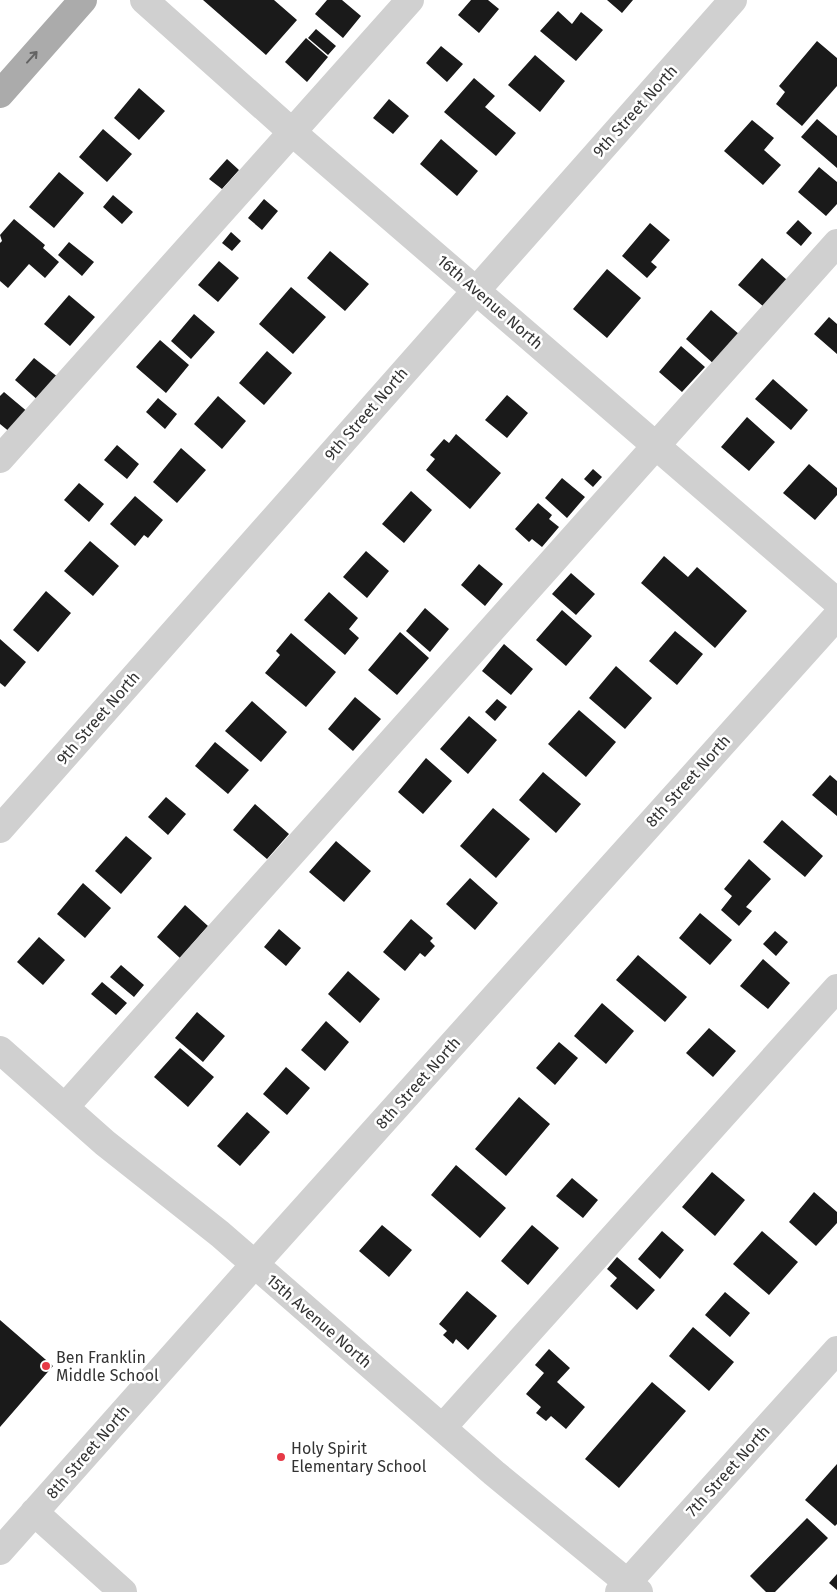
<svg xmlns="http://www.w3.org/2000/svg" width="837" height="1592" viewBox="0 0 837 1592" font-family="'Fira Sans',sans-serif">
<rect width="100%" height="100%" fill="#fff"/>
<!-- building -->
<path fill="#1a1a1a" d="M 203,0 L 274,0 L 297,20 L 266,55 Z
M 327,0 L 342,0 L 361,16 L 343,38 L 315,14 Z
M 471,0 L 488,0 L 499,9 L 479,33 L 458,15 Z
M 607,0 L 633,0 L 622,13 Z
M 558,11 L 572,24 L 581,12 L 603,30 L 576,61 L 540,31 Z
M 316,29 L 336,46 L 328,55 L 308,38 Z
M 306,38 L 328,57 L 307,82 L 285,62 Z
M 817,41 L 837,58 L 837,86 L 802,126 L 776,104 L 785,92 L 779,86 Z
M 441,46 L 463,64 L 447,82 L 426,63 Z
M 535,55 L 565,81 L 540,112 L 508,85 Z
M 474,78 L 495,96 L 485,107 L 516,133 L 496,156 L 444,112 Z
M 139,88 L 165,111 L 139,140 L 114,118 Z
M 389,99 L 409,116 L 393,134 L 373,118 Z
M 817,119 L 837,136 L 837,168 L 801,137 Z
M 752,120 L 774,138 L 764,150 L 781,165 L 763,185 L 724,151 Z
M 103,129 L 132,154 L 107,182 L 79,157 Z
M 441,139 L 478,171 L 457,196 L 420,164 Z
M 227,159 L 239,170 L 222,189 L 209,179 Z
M 819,167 L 837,182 L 837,204 L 826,216 L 798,192 Z
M 59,172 L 84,193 L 54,228 L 29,207 Z
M 113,195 L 133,212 L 122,224 L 103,207 Z
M 264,199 L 278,211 L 262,230 L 248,218 Z
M 14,219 L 45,245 L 43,248 L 59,262 L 45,278 L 29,264 L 8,288 L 0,281 L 0,243 L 2,241 L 0,235 Z
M 798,220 L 812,233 L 801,246 L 786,233 Z
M 650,223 L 670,240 L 651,262 L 657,267 L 647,278 L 622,256 Z
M 231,232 L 241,241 L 232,251 L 222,243 Z
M 69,242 L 94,262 L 82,276 L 58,255 Z
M 330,251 L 369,284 L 345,311 L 307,278 Z
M 762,258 L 787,280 L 764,307 L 738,285 Z
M 219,261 L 239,278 L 218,302 L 198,285 Z
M 607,269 L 641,298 L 607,338 L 573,309 Z
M 291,287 L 326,317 L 293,354 L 259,324 Z
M 69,295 L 95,317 L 70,346 L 44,324 Z
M 711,310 L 740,335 L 715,365 L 686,339 Z
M 194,314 L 215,332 L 191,359 L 171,341 Z
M 829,317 L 837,324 L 837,354 L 814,334 Z
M 160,340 L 189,365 L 166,393 L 136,367 Z
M 681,346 L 705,367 L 682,392 L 659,372 Z
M 267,351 L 292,373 L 264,405 L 239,383 Z
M 34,358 L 59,378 L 39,401 L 15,380 Z
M 773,379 L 808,410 L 791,430 L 755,399 Z
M 4,392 L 29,413 L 11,433 L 0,424 L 0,396 Z
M 507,395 L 528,413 L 507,438 L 485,420 Z
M 218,396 L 246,421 L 222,449 L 194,424 Z
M 158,398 L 177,414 L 165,429 L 146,412 Z
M 747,417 L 775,442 L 749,471 L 721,447 Z
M 456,434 L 501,473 L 470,509 L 426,470 L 435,459 L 430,455 L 444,439 L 449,443 Z
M 117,445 L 139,464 L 127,479 L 104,460 Z
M 181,448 L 206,470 L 177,503 L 153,482 Z
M 809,464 L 837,488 L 837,495 L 815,520 L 783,493 Z
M 593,469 L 602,477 L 593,487 L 584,479 Z
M 562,478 L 585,497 L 567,518 L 545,498 Z
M 79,483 L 104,504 L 89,522 L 64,500 Z
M 411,491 L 432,510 L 404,543 L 382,524 Z
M 135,496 L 163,520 L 148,538 L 144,535 L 135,546 L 110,524 Z
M 538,503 L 552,515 L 549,519 L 559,527 L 542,547 L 532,539 L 529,542 L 515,529 Z
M 90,541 L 119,566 L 93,596 L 64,571 Z
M 366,551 L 389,571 L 367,598 L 343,577 Z
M 664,556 L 688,577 L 697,567 L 747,611 L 715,648 L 641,583 Z
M 479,564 L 503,584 L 485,606 L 461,585 Z
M 571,573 L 595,594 L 576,615 L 552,594 Z
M 46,591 L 71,613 L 38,652 L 13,630 Z
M 329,592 L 358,618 L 349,629 L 359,638 L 345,655 L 304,620 Z
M 425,608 L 449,629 L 430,652 L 406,631 Z
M 562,610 L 592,636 L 566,666 L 536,640 Z
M 675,631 L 703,654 L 677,685 L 649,661 Z
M 400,632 L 429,658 L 397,695 L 368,670 Z
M 291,633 L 336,672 L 306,707 L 265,673 L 280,655 L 276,651 Z
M 0,639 L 26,662 L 5,687 L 0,683 Z
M 504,644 L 533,669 L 511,695 L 482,671 Z
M 616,666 L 652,698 L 625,729 L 589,698 Z
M 355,697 L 381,719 L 353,751 L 328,729 Z
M 497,699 L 507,707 L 495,721 L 485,712 Z
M 252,701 L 287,732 L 261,762 L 225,731 Z
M 579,710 L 616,742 L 586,777 L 548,744 Z
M 469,716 L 497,740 L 468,774 L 440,749 Z
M 215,742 L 249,770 L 228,794 L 195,766 Z
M 426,758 L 452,781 L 423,814 L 398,792 Z
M 543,772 L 581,804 L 556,833 L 519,800 Z
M 830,775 L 837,781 L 837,816 L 812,795 Z
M 166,797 L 186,814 L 168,835 L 148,817 Z
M 255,804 L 289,834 L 267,859 L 233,830 Z
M 493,808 L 530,839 L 496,878 L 460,846 Z
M 782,820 L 823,856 L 805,877 L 763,842 Z
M 126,836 L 152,858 L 121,894 L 95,871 Z
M 336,841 L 371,871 L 344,902 L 309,872 Z
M 749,859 L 771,879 L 746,907 L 752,911 L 739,926 L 721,910 L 732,896 L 724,889 Z
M 470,878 L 498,903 L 475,930 L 446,904 Z
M 83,883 L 111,908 L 85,938 L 57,914 Z
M 185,905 L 208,926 L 180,958 L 157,937 Z
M 700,913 L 732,940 L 710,965 L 679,938 Z
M 411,919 L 433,938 L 430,941 L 435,946 L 425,957 L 420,953 L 405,971 L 383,952 Z
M 279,929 L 301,948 L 286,966 L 264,947 Z
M 775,931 L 788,942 L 776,956 L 763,944 Z
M 39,937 L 65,960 L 43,985 L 17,962 Z
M 638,955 L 687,997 L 665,1022 L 616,980 Z
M 763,959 L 790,983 L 768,1009 L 740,986 Z
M 121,965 L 144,985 L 134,997 L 110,977 Z
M 348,971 L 380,999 L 360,1023 L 328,994 Z
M 102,982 L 127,1003 L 116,1015 L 91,994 Z
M 602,1003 L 634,1031 L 606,1064 L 574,1036 Z
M 197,1012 L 225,1036 L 203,1062 L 175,1038 Z
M 326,1021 L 349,1042 L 325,1071 L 301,1050 Z
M 709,1028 L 736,1051 L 713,1077 L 686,1053 Z
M 559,1042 L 578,1058 L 555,1085 L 536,1068 Z
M 180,1048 L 214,1077 L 188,1107 L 154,1077 Z
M 286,1067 L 310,1088 L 287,1115 L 263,1094 Z
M 519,1097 L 550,1124 L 506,1176 L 475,1149 Z
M 247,1112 L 270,1132 L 240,1166 L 217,1146 Z
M 456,1165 L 506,1208 L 480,1238 L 431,1195 Z
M 712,1172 L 745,1200 L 715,1236 L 682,1207 Z
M 572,1178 L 598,1200 L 583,1218 L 556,1196 Z
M 814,1192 L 837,1212 L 837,1223 L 816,1246 L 789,1222 Z
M 382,1225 L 412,1250 L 389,1277 L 359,1251 Z
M 532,1225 L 559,1248 L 528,1285 L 501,1261 Z
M 662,1231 L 684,1250 L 660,1279 L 638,1259 Z
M 762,1231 L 798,1262 L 769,1295 L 733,1264 Z
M 617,1257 L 655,1290 L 637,1310 L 610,1286 L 617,1278 L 607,1269 Z
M 467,1291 L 497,1316 L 468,1350 L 456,1339 L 453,1344 L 443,1335 L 447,1331 L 439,1324 Z
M 725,1292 L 750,1313 L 730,1337 L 705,1315 Z
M 0,1320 L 53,1366 L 0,1427 Z
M 693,1327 L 734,1362 L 709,1391 L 669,1356 Z
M 549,1349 L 570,1368 L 557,1382 L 585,1407 L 566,1429 L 551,1416 L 546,1421 L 536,1413 L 541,1407 L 526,1394 L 544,1373 L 535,1365 Z
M 652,1382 L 686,1411 L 619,1488 L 585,1459 Z
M 837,1464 L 837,1524 L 835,1526 L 805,1500 Z
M 807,1518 L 828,1538 L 775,1592 L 766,1592 L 750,1576 Z
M 837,1574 L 837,1590 L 829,1583 Z"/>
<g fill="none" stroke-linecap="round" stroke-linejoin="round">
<!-- minor -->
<path stroke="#d0d0d0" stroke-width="28" d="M 144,0 L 292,132 L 837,602
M 0,459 L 410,0
M 0,829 L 733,0
M 0,1050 L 105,1143 L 220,1234 L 494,1473 L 639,1592
M 65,1107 L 837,243
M 443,1427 L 837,988
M 34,1512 L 123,1592
M 0,1551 L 254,1265 L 837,616
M 619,1592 L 837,1350"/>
<!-- major -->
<path stroke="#ababab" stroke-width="28" d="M 0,94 L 83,0"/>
</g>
<!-- one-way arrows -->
<defs><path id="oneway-shaft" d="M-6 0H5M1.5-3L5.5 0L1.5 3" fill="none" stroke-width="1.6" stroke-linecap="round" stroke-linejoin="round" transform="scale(1.25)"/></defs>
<use stroke="#636363" href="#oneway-shaft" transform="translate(32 57) rotate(-48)"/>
<!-- markers -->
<g fill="#e63946" stroke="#fff" stroke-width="2">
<circle cx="46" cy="1366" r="5"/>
<circle cx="281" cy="1457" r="5"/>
</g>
<g text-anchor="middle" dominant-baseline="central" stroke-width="5" stroke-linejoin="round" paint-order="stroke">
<!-- street labels -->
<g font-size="16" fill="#333" stroke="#fff">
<text transform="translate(635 111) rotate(-48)">9th Street North</text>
<text transform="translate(490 302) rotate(41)">16th Avenue North</text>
<text transform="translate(366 414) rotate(-49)">9th Street North</text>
<text transform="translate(98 718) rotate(-49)">9th Street North</text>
<text transform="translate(688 781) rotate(-48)">8th Street North</text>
<text transform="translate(418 1083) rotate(-48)">8th Street North</text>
<text transform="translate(319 1321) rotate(41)">15th Avenue North</text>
<text transform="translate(88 1452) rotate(-49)">8th Street North</text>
<text transform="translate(728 1471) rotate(-48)">7th Street North</text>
</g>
<!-- poi labels -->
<g font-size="16" fill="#333" stroke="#fff" text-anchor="start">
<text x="56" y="1357">Ben Franklin<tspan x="56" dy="18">Middle School</tspan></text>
<text x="291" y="1448">Holy Spirit<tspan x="291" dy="18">Elementary School</tspan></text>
</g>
</g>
</svg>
